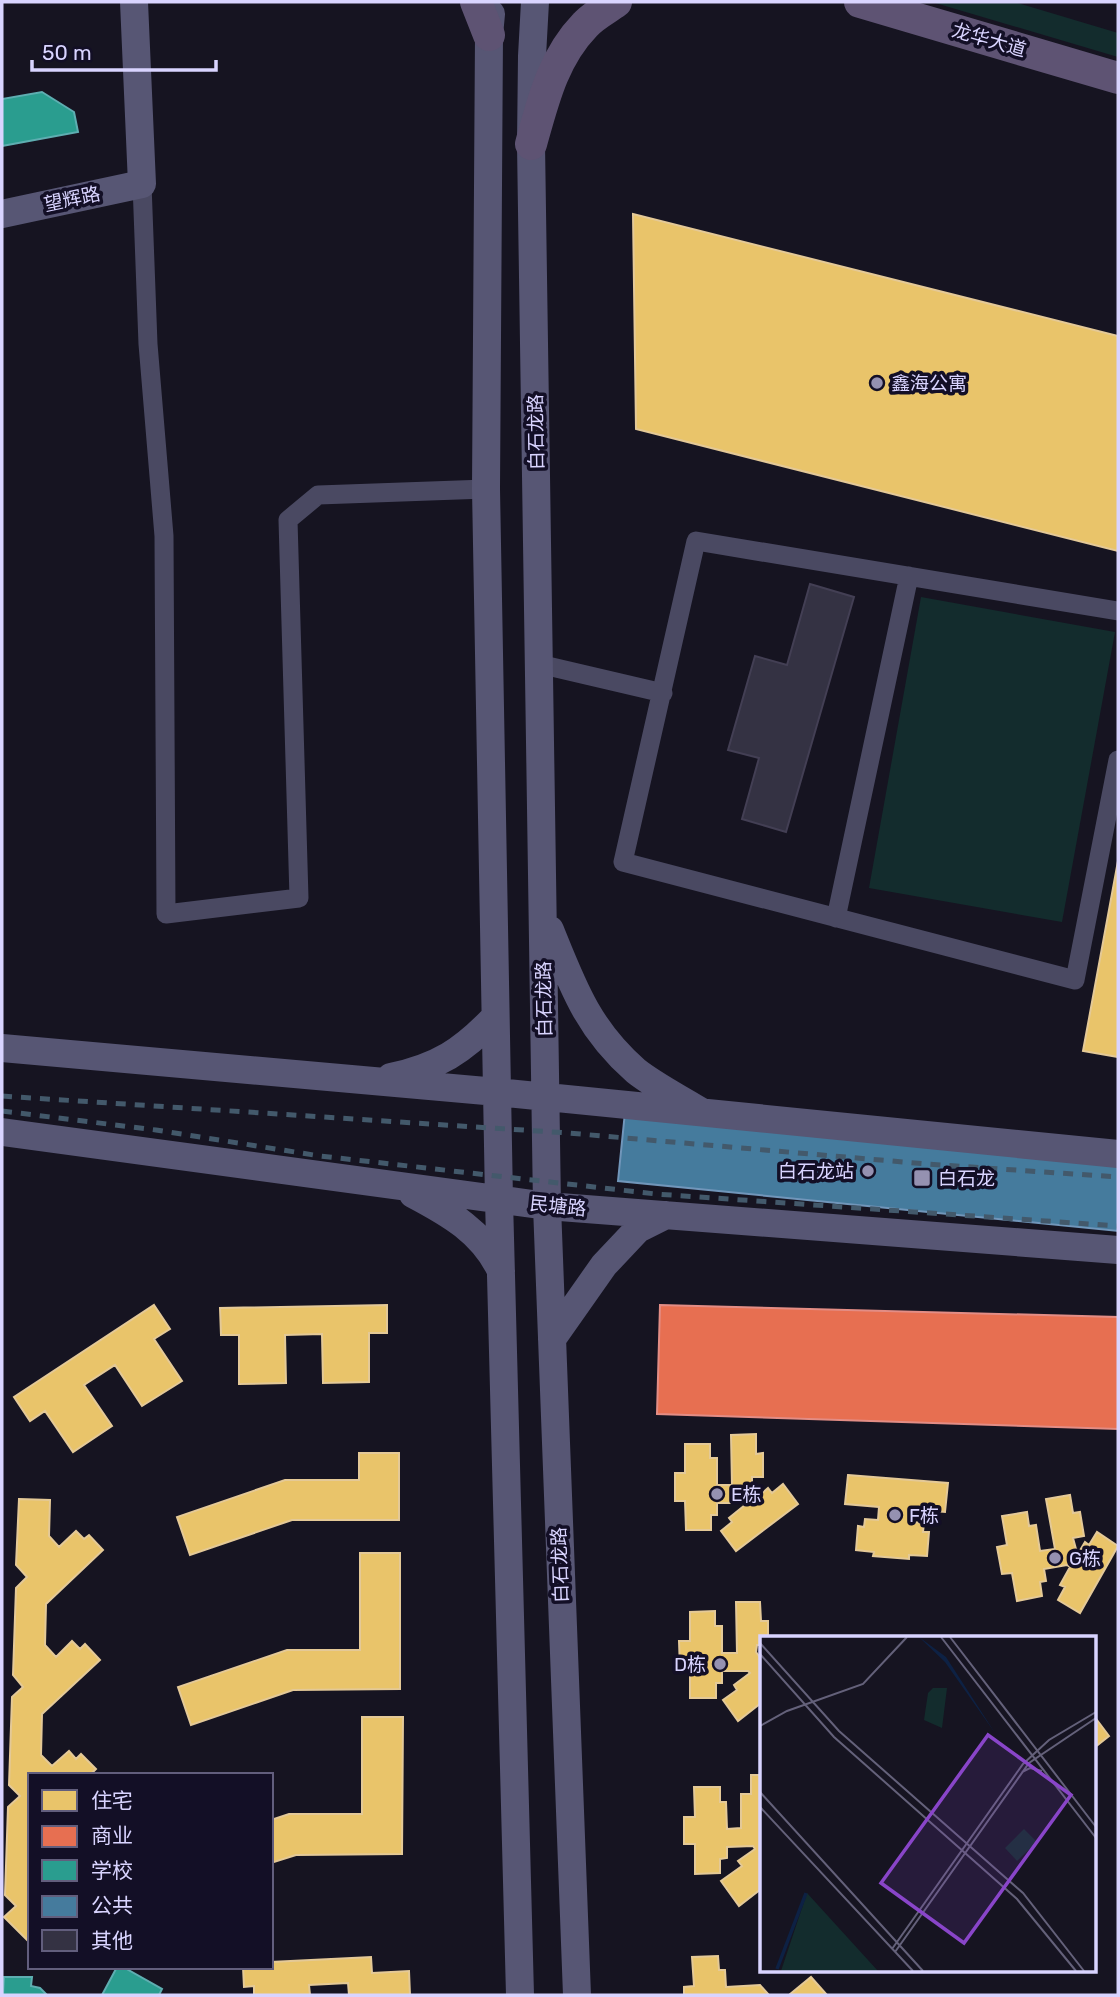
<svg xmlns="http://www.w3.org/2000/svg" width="1120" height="1997" viewBox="0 0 1120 1997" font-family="Rubik,'Noto Sans SC',sans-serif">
<rect width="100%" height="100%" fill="#161421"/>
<!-- green -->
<path fill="#132c2d" d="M 932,2 L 1014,2 L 1118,33 L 1118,57 Z
M 921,597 L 1115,632 L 1062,922 L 869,888 Z"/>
<!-- homes -->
<path fill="#e9c46a" stroke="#e4c997" stroke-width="2" d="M 633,214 L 1118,336 L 1118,551 L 636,429 Z
M 1118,861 L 1118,1057 L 1083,1051 Z
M 154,1305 L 170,1329 L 154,1339 L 182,1381 L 142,1406 L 115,1365 L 84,1385 L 112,1426 L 73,1452 L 45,1411 L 30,1421 L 14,1397 Z
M 387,1305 L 387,1333 L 369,1333 L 369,1382 L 323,1383 L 322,1334 L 285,1335 L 286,1383 L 239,1384 L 239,1335 L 221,1335 L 220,1308 Z
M 756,1434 L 756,1454 L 763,1453 L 763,1477 L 752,1477 L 752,1485 L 760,1495 L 768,1488 L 772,1493 L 783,1484 L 798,1504 L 736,1551 L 721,1531 L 732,1522 L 729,1518 L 745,1505 L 743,1503 L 717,1503 L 717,1515 L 711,1515 L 711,1530 L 686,1530 L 685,1501 L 675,1501 L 675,1473 L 685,1473 L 685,1444 L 710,1444 L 710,1458 L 717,1458 L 717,1485 L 732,1485 L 731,1435 Z
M 359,1453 L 399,1453 L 399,1520 L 292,1520 L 190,1555 L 177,1517 L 285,1480 L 359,1480 Z
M 848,1475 L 948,1483 L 945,1512 L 911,1509 L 910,1522 L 924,1523 L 923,1532 L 929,1532 L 927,1556 L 909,1555 L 909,1559 L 873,1556 L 874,1552 L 856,1550 L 858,1526 L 864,1527 L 865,1519 L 878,1520 L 879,1507 L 845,1504 Z
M 1070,1495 L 1073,1513 L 1080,1512 L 1084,1536 L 1073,1538 L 1076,1549 L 1079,1552 L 1085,1542 L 1089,1545 L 1097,1532 L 1118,1546 L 1080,1613 L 1058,1600 L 1065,1587 L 1060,1585 L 1070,1567 L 1067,1565 L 1044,1569 L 1046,1581 L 1040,1582 L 1042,1596 L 1017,1601 L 1012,1573 L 1002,1574 L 997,1547 L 1007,1545 L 1002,1516 L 1027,1512 L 1029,1526 L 1036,1525 L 1040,1551 L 1055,1549 L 1046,1499 Z
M 19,1499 L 50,1500 L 49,1536 L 59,1547 L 76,1531 L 84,1539 L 89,1535 L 103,1550 L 46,1604 L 45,1645 L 56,1657 L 72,1641 L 80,1649 L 85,1644 L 100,1660 L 42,1714 L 41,1755 L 52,1766 L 69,1751 L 76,1759 L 81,1754 L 96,1769 L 90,1775 L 30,1775 L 30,1938 L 27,1940 L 4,1917 L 16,1906 L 5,1895 L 8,1807 L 20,1796 L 9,1785 L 12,1697 L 23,1687 L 13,1675 L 16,1588 L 27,1577 L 16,1565 Z
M 360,1553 L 400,1553 L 400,1689 L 293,1690 L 191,1725 L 178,1687 L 287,1650 L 360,1650 Z
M 736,1602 L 760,1602 L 761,1621 L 768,1621 L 768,1638 L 761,1638 L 761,1645 L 757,1645 L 756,1652 L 761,1659 L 761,1703 L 738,1721 L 723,1700 L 737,1690 L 734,1685 L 750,1673 L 748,1671 L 722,1671 L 722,1683 L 716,1683 L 716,1698 L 690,1698 L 690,1669 L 680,1669 L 679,1641 L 690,1641 L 690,1612 L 715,1611 L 715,1626 L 722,1626 L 722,1653 L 737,1653 Z
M 1094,1716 L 1109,1736 L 1094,1748 Z
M 362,1717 L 403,1717 L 402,1854 L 296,1855 L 271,1863 L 271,1820 L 289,1814 L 362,1814 Z
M 751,1775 L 761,1775 L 761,1889 L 739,1906 L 721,1881 L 742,1866 L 738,1861 L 755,1849 L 753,1846 L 727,1847 L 727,1858 L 720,1859 L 720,1873 L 695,1874 L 695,1844 L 684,1844 L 684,1817 L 695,1817 L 694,1787 L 720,1787 L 720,1802 L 726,1802 L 727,1829 L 741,1828 L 741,1794 L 751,1794 Z
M 718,1956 L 719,1970 L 725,1970 L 726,1987 L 760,1985 L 769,1995 L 684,1995 L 684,1987 L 694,1986 L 692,1957 Z
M 371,1957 L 372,1973 L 409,1971 L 410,1995 L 349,1995 L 348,1983 L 309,1985 L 310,1995 L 254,1995 L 254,1986 L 244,1987 L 243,1967 L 271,1967 L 271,1962 Z
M 811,1977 L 827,1995 L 789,1995 Z"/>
<!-- shops -->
<path fill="#e76f51" stroke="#e38d85" stroke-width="2" d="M 660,1305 L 1118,1317 L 1118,1429 L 657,1414 Z"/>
<!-- schools -->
<path fill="#2a9d8f" stroke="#5eaeb1" stroke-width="2" d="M 42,92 L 74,112 L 78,132 L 2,146 L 2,99 Z
M 117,1967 L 123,1967 L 162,1989 L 159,1995 L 102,1995 Z
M 4,1977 L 32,1977 L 31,1986 L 40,1988 L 47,1995 L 3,1995 Z"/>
<!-- public -->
<path fill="#457b9d" stroke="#7196ba" stroke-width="2" d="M 625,1112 L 1118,1161 L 1118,1231 L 618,1181 Z"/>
<!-- building -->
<path fill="#343243" stroke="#433f54" stroke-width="2" d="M 810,584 L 854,597 L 786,832 L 742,819 L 759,758 L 728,750 L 755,656 L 787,665 Z"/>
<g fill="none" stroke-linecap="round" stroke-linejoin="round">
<!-- street -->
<path stroke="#4a4962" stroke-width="19" d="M 142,184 L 148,344 L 164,536 L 166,914 L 299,898 L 288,520 L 318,495 L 486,489
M 1118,611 L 696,541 L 623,862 L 1075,980 L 1118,760
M 539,664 L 663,693
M 836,918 L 909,576"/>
<!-- secondary -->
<path stroke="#575674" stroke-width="28" d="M 535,2 L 532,56 L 531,144 L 547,1206 L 577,1995
M 491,14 L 489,35 L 486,489 L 499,1200 L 520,1995
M 2,214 L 142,184 L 134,2
M 550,930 C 573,987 588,1029 636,1071 C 655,1086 679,1098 700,1111
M 2,1048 L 497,1092 L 1118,1154
M 391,1077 C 438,1067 463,1051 495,1017
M 2,1132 L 547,1206 L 1118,1250
M 413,1194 C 449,1213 483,1232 501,1271
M 552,1339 L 604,1265 L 638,1229 L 666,1215"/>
<!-- primary -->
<path stroke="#5e5373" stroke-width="32" d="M 476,2 L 489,35
M 860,2 L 1118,78
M 531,144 C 543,101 553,58 585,25 C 593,16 606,9 616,2"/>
<!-- rail -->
<path stroke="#43596b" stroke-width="5" stroke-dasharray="10 9" stroke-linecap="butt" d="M 2,1096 L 568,1133 L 926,1164 L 1118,1177
M 2,1111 L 156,1130 L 320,1156 L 656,1194 L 1118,1226"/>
</g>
<!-- markers -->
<g fill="#9591b1" stroke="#130f26" stroke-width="2.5">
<circle cx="877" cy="383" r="7"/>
<circle cx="868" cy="1171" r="7"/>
<rect x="913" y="1169" width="18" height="18" rx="3.5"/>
<circle cx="717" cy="1494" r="7"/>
<circle cx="895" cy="1515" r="7"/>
<circle cx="1055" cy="1558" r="7"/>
<circle cx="720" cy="1664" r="7"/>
</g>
<g text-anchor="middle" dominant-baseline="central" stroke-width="7" stroke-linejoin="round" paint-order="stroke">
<!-- street labels -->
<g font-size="19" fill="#d9d4ff" stroke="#130f26">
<text transform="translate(989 40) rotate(16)">龙华大道</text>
<text transform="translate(72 199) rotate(-12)">望辉路</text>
<text transform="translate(536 432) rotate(-91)">白石龙路</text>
<text transform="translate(544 999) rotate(-91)">白石龙路</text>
<text transform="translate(558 1206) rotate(6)">民塘路</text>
<text transform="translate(560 1565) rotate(-92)">白石龙路</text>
</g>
<!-- poi labels -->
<g font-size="19" fill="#d9d4ff" stroke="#130f26" text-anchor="start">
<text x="891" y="383">鑫海公寓</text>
<text x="854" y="1171" text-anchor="end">白石龙站</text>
<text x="938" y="1178">白石龙</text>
<text x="731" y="1494">E栋</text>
<text x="909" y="1515">F栋</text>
<text x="1069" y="1558">G栋</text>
<text x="706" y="1664" text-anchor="end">D栋</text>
</g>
</g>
<!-- overview -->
<g transform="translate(760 1636)">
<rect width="336" height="336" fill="#161421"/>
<path d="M 173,52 L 187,52 L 182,92 L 164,84 L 168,57 ZM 264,193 L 277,206 L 257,225 L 245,212 ZM 47,257 L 118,335 L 21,335 Z" fill="#132c2d"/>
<path d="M 159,1 L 186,21 L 235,97 L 185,26 Z" fill="#0d2144"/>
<path fill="none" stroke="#0d2144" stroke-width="3.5" d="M 17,333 L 46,257"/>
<path fill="none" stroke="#64617a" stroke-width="2" d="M 181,1 L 336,202M 190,1 L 336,191M 0,7 L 79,95 L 263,257 L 324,335M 0,18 L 74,101 L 257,263 L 316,335M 0,90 L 27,75 L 103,48 L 147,1M 262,136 L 270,132 L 282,135M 0,156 L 163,335M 0,171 L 153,335M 132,313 L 263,128 L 289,104 L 336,76M 135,316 L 269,127 L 336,82"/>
<path fill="#8945c9" fill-opacity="0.15" stroke="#8945c9" stroke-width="3.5" d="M 228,99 L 311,159 L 204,307 L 121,247 Z"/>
<rect width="336" height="336" fill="none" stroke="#d9d4ff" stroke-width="3.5"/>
</g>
<!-- border -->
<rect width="1120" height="1997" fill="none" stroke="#d9d4ff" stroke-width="7"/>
<!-- legend -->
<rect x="28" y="1773" width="245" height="196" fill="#130f26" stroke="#625e7d" stroke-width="2"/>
<rect x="42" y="1790" width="35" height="21" fill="#e9c46a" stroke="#625e7d" stroke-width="2"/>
<text x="91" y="1808" font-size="21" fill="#d9d4ff">住宅</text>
<rect x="42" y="1826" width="35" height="21" fill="#e76f51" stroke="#625e7d" stroke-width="2"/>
<text x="91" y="1843" font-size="21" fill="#d9d4ff">商业</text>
<rect x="42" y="1860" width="35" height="21" fill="#2a9d8f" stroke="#625e7d" stroke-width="2"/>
<text x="91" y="1878" font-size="21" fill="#d9d4ff">学校</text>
<rect x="42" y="1896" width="35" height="21" fill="#457b9d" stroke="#625e7d" stroke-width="2"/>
<text x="91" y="1913" font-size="21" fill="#d9d4ff">公共</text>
<rect x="42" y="1930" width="35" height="21" fill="#343243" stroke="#625e7d" stroke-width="2"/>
<text x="91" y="1948" font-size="21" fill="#d9d4ff">其他</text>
<!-- scale -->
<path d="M32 60v10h184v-10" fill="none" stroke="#d9d4ff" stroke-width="3.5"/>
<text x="42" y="60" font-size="21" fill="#d9d4ff" stroke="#130f26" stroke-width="5" paint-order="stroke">50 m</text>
</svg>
